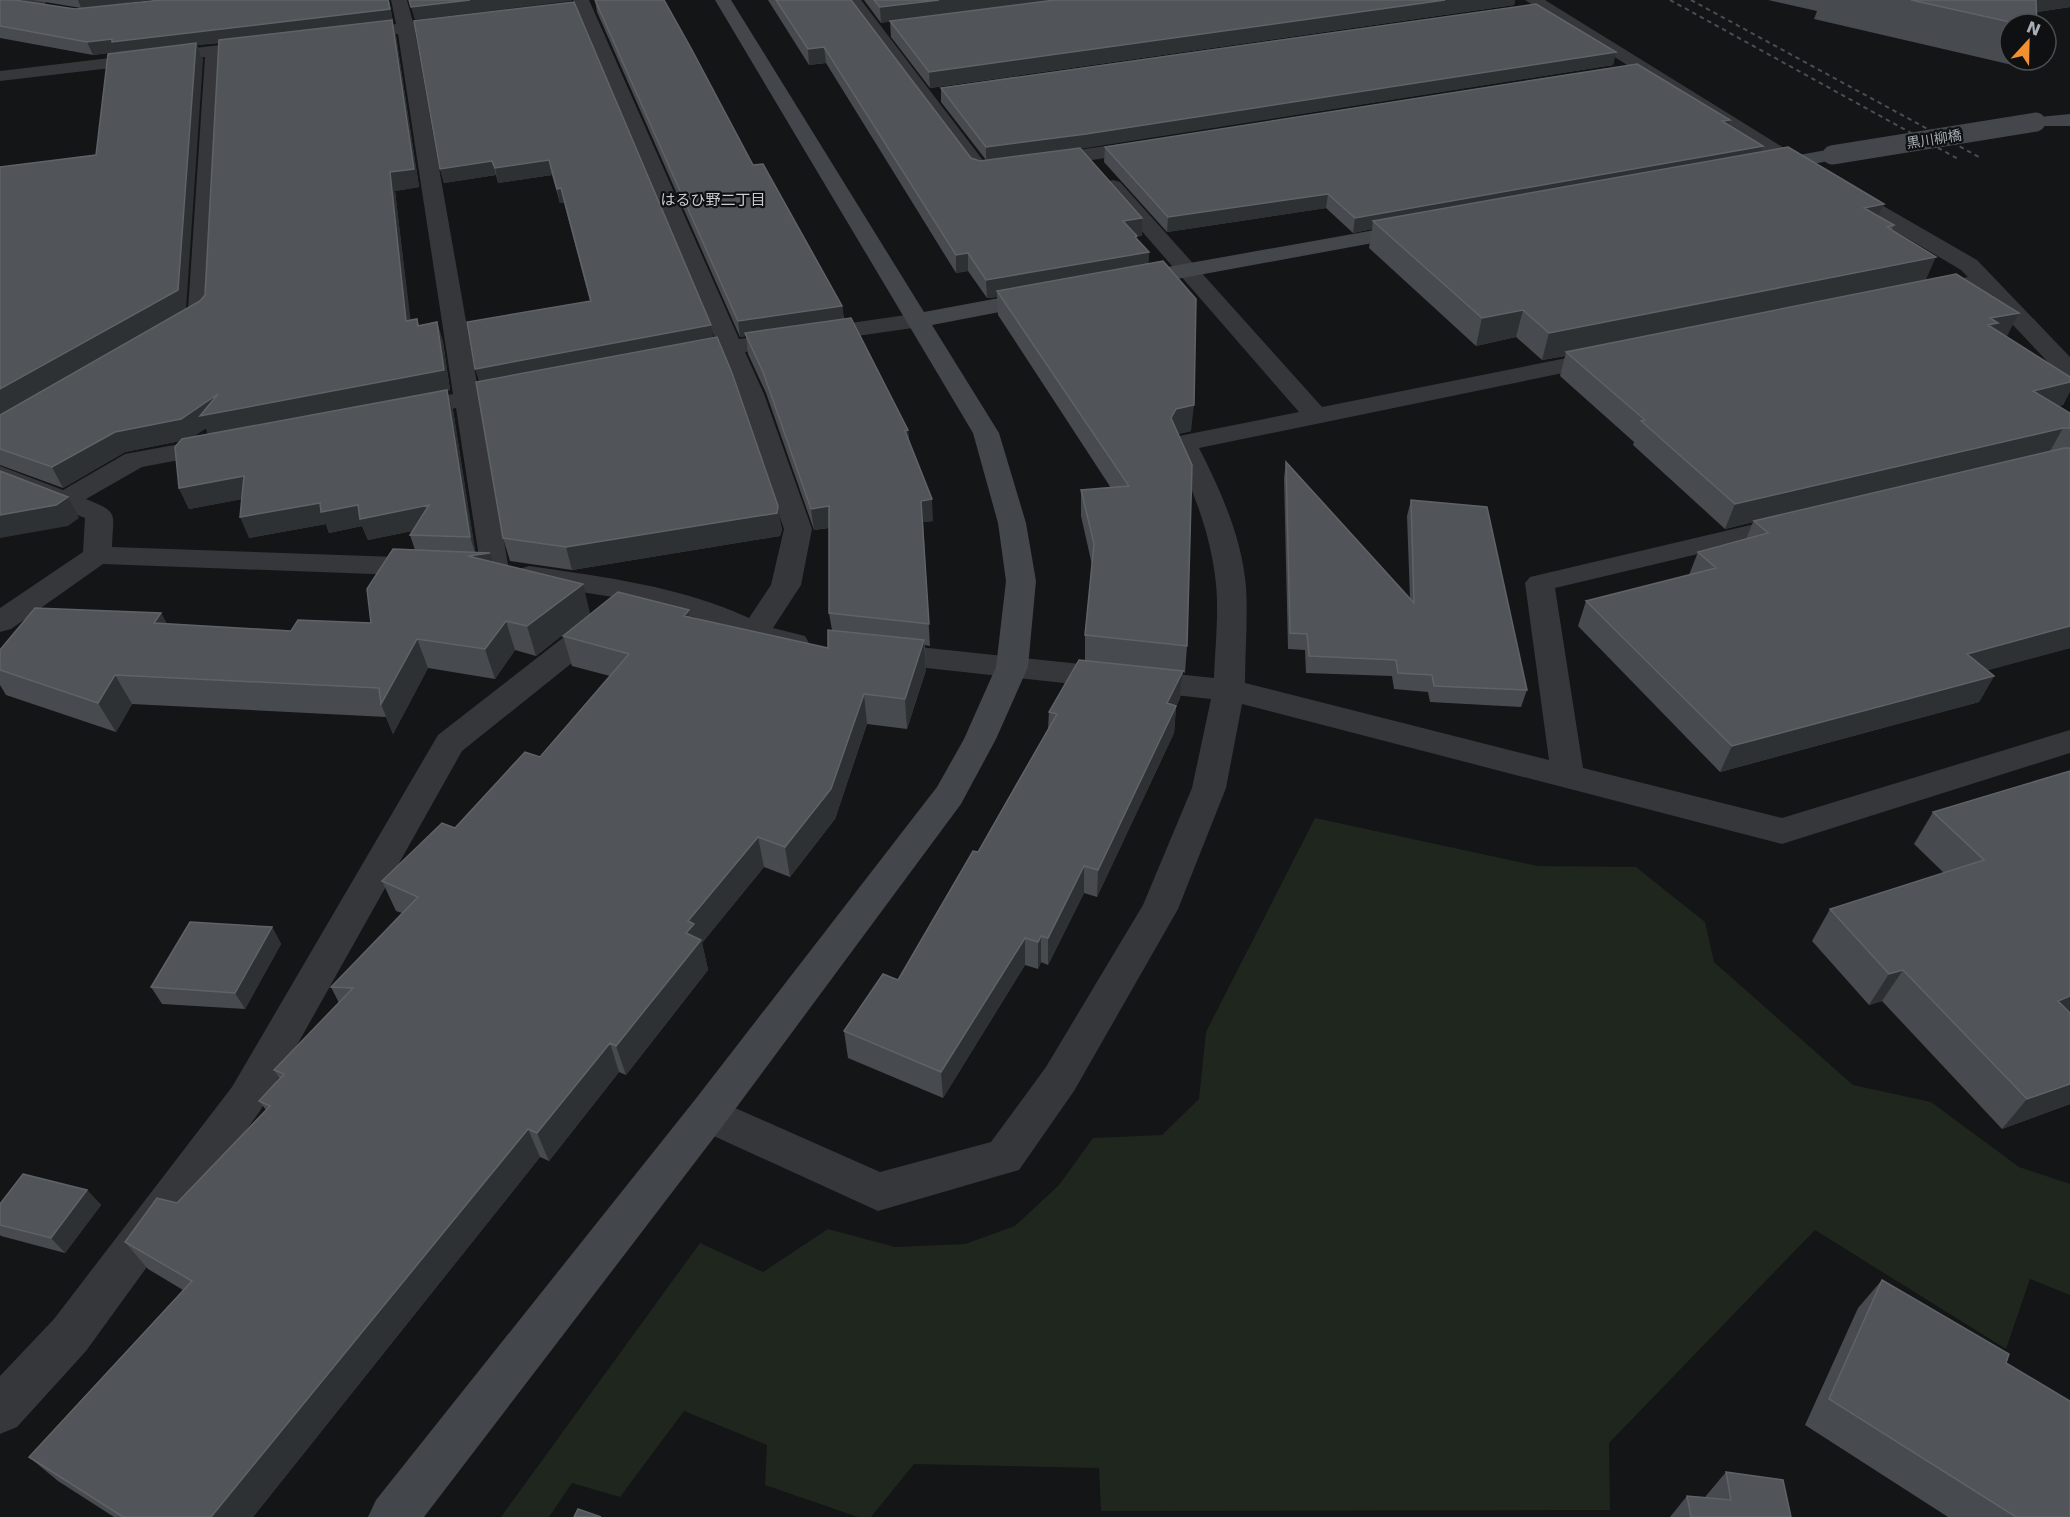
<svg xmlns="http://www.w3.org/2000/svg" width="2070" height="1517" viewBox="0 0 2070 1517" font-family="'DejaVu Sans','Noto Sans JP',sans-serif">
<rect width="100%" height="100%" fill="#141516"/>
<!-- green -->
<path fill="#1e261e" d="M 1315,818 L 1538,866 L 1636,867 L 1705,922 L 1714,962 L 1853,1085 L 1931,1102 L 2019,1167 L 2070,1184 L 2070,1295 L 2030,1279 L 2006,1349 L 1815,1230 L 1609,1443 L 1610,1510 L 1101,1511 L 1099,1468 L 914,1464 L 871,1517 L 858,1517 L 765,1485 L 767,1445 L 684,1411 L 620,1497 L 572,1483 L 549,1517 L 501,1517 L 700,1243 L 763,1272 L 828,1229 L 895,1247 L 965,1244 L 1015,1226 L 1059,1185 L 1093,1138 L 1162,1135 L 1199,1099 L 1206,1032 Z"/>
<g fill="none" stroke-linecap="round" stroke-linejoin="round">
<!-- street -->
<path fill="#35373b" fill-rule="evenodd" d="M 24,0 L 47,0 L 45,4 L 0,21 L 0,10 Z
M 391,0 L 407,0 L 413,22 L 459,17 L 465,18 L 468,22 L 465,26 L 459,27 L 415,32 L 478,389 L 522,380 L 531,383 L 535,388 L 531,393 L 480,404 L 509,570 L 505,576 L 495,579 L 485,576 L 481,570 L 456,408 L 407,418 L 398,415 L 394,410 L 398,405 L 453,394 L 398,34 L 349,40 L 343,39 L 340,35 L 343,31 L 349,30 L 396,24 Z
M 573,0 L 589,0 L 739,339 L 920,313 L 928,315 L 932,320 L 928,325 L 920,327 L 745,352 L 764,394 L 812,529 L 801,585 L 773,628 L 805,636 L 809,643 L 805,650 L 794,653 L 744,640 L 700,619 L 639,601 L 529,584 L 519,581 L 514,575 L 519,569 L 529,566 C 604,577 680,586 749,618 L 771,585 L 784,529 L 738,394 L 722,356 L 678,365 L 669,363 L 666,358 L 669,353 L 717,343 Z
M 844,0 L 861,0 L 985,163 L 1148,140 L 1155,142 L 1158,146 L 1155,150 L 1148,152 L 980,176 L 973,174 Z
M 1525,0 L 1545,0 L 1800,158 L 1977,260 L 2070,357 L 2070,378 L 2061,376 L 1978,288 L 1928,299 L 1920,297 L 1917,292 L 1920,287 L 1968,277 L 1961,270 L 1786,166 Z
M 263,40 L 269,41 L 272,45 L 269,49 L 223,55 L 211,313 C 202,326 178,338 163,334 L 159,329 L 163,324 L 188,310 L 205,57 L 0,81 L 0,71 Z
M 1113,180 L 1120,182 L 1322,407 L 1607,350 L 1616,352 L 1619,357 L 1616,362 L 1607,364 L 1199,448 C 1221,491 1242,538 1246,587 C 1248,618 1245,652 1245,683 L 1549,760 L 1525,583 L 1530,577 L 1793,515 L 1803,517 L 1807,523 L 1803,529 L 1555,588 L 1583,768 L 1782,818 L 2070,730 L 2070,753 L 1782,844 L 1242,704 L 1226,788 L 1178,909 L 1074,1091 L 1019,1170 L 878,1211 L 694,1127 L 688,1114 L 694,1101 L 708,1096 L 880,1172 L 991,1142 L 1046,1067 L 1143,905 L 1192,788 L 1211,699 L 881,663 L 870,660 L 866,653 L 870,646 L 881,643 L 1214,678 C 1215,648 1219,614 1216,584 C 1211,534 1193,489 1171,443 L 1175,437 L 1184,435 L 1299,412 L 1106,190 L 1103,186 L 1106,182 Z
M 218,437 L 227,439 L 231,445 L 227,451 L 142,467 L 86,499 C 120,513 113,512 112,547 L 426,558 L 436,561 L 440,567 L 436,573 L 426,576 L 103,564 L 11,629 L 0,632 L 0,608 L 83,552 L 85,518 L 0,484 L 0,466 L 63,490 L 125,454 Z
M 602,613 L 613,616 L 617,623 L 613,630 L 462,751 L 260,1111 L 86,1351 L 17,1427 L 0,1434 L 0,1376 L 54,1319 L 232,1087 L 438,735 L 591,616 Z"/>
<!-- secondary -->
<path fill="#43464b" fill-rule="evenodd" d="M 715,0 L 731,0 L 924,312 L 1042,290 L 1050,292 L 1054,297 L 1050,302 L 1042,304 L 932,325 L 999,433 L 1026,523 L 1036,581 L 1028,667 L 996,739 L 961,804 L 722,1127 L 424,1517 L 368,1517 L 376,1500 L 694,1101 L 937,787 L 964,739 L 996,667 L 1006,581 L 998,523 L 973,433 Z
M 2070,114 L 2070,126 L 2029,126 L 2026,122 L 2029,118 Z
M 1832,149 L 1839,151 L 1842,155 L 1839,159 L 1766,173 L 1759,171 L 1756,167 L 1759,163 L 1766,161 Z
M 1414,223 L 1422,224 L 1425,229 L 1422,234 L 1128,288 L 1120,286 L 1117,281 L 1120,276 L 1128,274 Z"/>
<!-- rail -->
<path stroke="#4a4d52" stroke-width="2" stroke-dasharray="4.5 4" stroke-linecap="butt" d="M 1670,0 L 1960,160
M 1691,0 L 1979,157"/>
<!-- secondary-bridge -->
<path stroke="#43464b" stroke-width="19" d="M 1832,155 L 2036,122"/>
</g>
<!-- wall -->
<path fill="#474a4e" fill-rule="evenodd" d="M 0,0 L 75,9 L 389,0 L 393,22 L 392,22 L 396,36 L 419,187 L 395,191 L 410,320 L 417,319 L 419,325 L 437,322 L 443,342 L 450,390 L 447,391 L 453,410 L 475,552 L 590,613 L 536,656 L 515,650 L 495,679 L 428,668 L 393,734 L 386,717 L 132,704 L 116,732 L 6,695 L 0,685 L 0,650 L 161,613 L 167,624 L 291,631 L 371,623 L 415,550 L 410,535 L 412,531 L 368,540 L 362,526 L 329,533 L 326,524 L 249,538 L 242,499 L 189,509 L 179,488 L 180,441 L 125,452 L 63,488 L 0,465 L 0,167 L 96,155 L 116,53 L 116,52 L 93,55 L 0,38 ZM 219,43 L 205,295 L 200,301 L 47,388 L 203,60 L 197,45 ZM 206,428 L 208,434 L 194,436 Z
M 33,0 L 149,0 L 81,8 Z
M 595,0 L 753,165 L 842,306 L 844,319 L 908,430 L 909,443 L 933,521 L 923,522 L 930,646 L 925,645 L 926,670 L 907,729 L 867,724 L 835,819 L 790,877 L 764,867 L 702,943 L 708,970 L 626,1075 L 619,1072 L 549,1161 L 540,1157 L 253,1517 L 114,1517 L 58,1481 L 29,1457 L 183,1290 L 148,1269 L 125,1242 L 177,1203 L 266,1110 L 259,1101 L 280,1079 L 274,1070 L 339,1003 L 331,987 L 402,913 L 396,911 L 382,881 L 455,828 L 540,757 L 610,676 L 572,666 L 563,636 L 689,610 L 691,618 L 828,648 L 832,630 L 829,613 L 829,528 L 814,530 L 766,393 L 748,354 L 746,336 L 740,337 L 597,12 Z
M 768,0 L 851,0 L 971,158 L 980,161 L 986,160 L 941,102 L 941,88 L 1616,52 L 1613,65 L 1063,151 L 1142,236 L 1137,236 L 1137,239 L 1149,252 L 1148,264 L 1191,431 L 1178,434 L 1187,646 L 1185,673 L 1183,672 L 1180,698 L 1176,707 L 1174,733 L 1097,897 L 1084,893 L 1048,965 L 1041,962 L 1038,969 L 1025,965 L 943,1098 L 848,1058 L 844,1031 L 898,980 L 978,852 L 1048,729 L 1049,712 L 1085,660 L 1085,635 L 1092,565 L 1081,516 L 1081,490 L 1111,488 L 998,315 L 997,297 L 987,298 L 968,271 L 956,273 L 826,63 L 809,65 Z
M 864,0 L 1515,0 L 1514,5 L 930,88 L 891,37 L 890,21 L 881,23 Z
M 1768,0 L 2070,0 L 2070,7 L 2037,12 L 2037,24 L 2010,24 L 2010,60 L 2024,60 L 2021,67 L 1814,19 L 1817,11 Z
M 414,21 L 713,338 L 782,529 L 780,536 L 572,570 L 510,561 L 503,538 L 479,381 L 590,301 L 564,203 L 560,203 L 552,175 L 498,183 L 496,175 L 444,183 L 440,169 Z
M 1728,125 L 1763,146 L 1761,152 L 1884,204 L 1879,216 L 1894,225 L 1892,230 L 1926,280 L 2007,336 L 2006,336 L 2070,377 L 2070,391 L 2063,405 L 2059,406 L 2070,413 L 2070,648 L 1987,670 L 1994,676 L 1979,702 L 1720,772 L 1578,626 L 1586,601 L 1689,575 L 1698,552 L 1746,539 L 1753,522 L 1725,529 L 1633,445 L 1634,442 L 1560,376 L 1565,356 L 1542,360 L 1516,337 L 1476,346 L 1369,248 L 1372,229 L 1353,233 L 1326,208 L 1167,232 L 1104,162 L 1105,147 Z
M 1286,462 L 1410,599 L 1407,516 L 1411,500 L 1527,690 L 1521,707 L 1430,702 L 1428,692 L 1394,689 L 1392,676 L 1306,673 L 1305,650 L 1288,649 L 1284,478 Z
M 2032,782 L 2070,1104 L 2002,1129 L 1882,1001 L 1869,1005 L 1812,941 L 1830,909 L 1944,873 L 1914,844 L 1933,812 Z
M 272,927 L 281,944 L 245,1009 L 162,1004 L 151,987 Z
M 87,1190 L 101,1205 L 65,1253 L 1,1236 L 0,1235 L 0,1204 Z
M 1882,1280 L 2006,1363 L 2070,1517 L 1948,1517 L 1805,1425 L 1858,1308 Z
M 1726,1472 L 1791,1517 L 1670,1517 L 1687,1496 L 1705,1497 Z"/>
<!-- shaded-wall -->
<path fill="#2e3133" d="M 78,0 L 149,0 L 81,8 Z
M 389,0 L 393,22 L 392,22 L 396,36 L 419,187 L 395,191 L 413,340 L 406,321 L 390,172 L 392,22 L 197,45 L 203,60 L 186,309 L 0,415 L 0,389 L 178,290 L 117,55 L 116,52 L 93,55 L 87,42 Z
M 470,0 L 572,0 L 571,1 L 415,20 L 411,7 Z
M 939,0 L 1058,0 L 881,23 L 880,7 Z
M 1445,0 L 1515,0 L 1514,5 L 930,88 L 929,72 Z
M 2025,0 L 2070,0 L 2070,7 L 2018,15 Z
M 824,47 L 826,63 L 809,65 L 808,49 Z
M 1616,52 L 1613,65 L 1086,148 L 986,161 L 986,147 Z
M 1730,120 L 1726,134 L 1722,121 Z
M 1763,146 L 1758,160 L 1373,221 L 1372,229 L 1353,233 L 1355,218 Z
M 549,160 L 552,175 L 498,183 L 495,168 Z
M 492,161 L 496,175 L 444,183 L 440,169 Z
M 561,188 L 564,203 L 560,203 L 557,189 Z
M 1328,194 L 1326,208 L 1167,232 L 1168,217 Z
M 1884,204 L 1873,230 L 1864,208 Z
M 1142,218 L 1142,236 L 1122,238 L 1123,221 Z
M 1137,236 L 1136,254 L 1149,252 L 1148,270 L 997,291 L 997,297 L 987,298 L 986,280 Z
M 968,253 L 968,271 L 956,273 L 956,255 Z
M 1936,257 L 1924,284 L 1566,352 L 1565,356 L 1542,360 L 1549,333 Z
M 842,306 L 844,322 L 745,333 L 746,336 L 740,337 L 738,321 Z
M 1523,310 L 1516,337 L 1476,346 L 1482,318 Z
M 2019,313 L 2007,336 L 1990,340 L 1976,349 L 1990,318 Z
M 437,322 L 443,342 L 450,390 L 447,391 L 453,410 L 476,555 L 490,553 L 499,582 L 468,556 L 476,555 L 470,537 L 447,391 L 209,436 L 206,428 L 190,439 L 125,452 L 63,488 L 52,467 L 115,432 L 218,394 Z
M 711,325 L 714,340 L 480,384 L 475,369 Z
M 2070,382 L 2070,391 L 2063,405 L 2021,415 L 2033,391 Z
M 1194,405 L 1191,431 L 1175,435 L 1171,418 L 1176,409 Z
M 2063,428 L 2049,453 L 1754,521 L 1753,522 L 1725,529 L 1735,504 Z
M 908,430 L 910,451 L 905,431 Z
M 244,476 L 253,497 L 189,509 L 179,488 Z
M 68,497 L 79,518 L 68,526 L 0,538 L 0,515 Z
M 932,499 L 933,521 L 923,522 L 930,646 L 921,501 Z
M 320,503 L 358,505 L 429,505 L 436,526 L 368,540 L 362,526 L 329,533 L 326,524 L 249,538 L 240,517 Z
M 778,506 L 782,529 L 780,536 L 572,570 L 566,547 Z
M 829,506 L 832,527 L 814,530 L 811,509 Z
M 583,584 L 590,613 L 536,656 L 527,626 Z
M 689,610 L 695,640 L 684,616 Z
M 161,613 L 177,643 L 154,623 Z
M 506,621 L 515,650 L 495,679 L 485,649 Z
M 2070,626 L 2070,648 L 1953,680 L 1967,654 Z
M 417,639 L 428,668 L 393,734 L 381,704 Z
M 924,640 L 926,670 L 907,729 L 905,699 Z
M 1183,671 L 1180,698 L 1176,707 L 1174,733 L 1097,897 L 1098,870 L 1167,703 Z
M 115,675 L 132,704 L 116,732 L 98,703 Z
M 1994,676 L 1979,702 L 1720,772 L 1732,746 Z
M 864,694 L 867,724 L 835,819 L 790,877 L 785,847 Z
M 758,837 L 764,867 L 702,943 L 708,970 L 626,1075 L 616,1046 L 688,921 Z
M 1084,866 L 1084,893 L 1048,965 L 1048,938 Z
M 272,927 L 281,944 L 245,1009 L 235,993 Z
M 1041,936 L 1041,962 L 1038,969 L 1038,942 Z
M 1025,938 L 1025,965 L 943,1098 L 941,1072 Z
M 1903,970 L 1882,1001 L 1869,1005 L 1889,974 Z
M 2070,996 L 2070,1019 L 2058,1001 Z
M 610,1043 L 619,1072 L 549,1161 L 537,1133 Z
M 2070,1084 L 2070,1104 L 2002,1129 L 2027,1099 Z
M 528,1129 L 540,1157 L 253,1517 L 211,1517 Z
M 87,1190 L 101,1205 L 65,1253 L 51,1238 Z"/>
<!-- building -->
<path fill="#515559" stroke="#5f6368" stroke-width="1.5" d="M 0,0 L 15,0 L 75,9 L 161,0 L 388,0 L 390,9 L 112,42 L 112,39 L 87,42 L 0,26 Z
M 409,0 L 470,0 L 411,7 Z
M 595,0 L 664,0 L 692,50 L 753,165 L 763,164 L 842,306 L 738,321 Z
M 776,0 L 851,0 L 971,158 L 980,161 L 1080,148 L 1142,218 L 1123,221 L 1137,236 L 1135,237 L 1149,252 L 986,280 L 968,253 L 956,255 L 824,47 L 808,49 Z
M 874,0 L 939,0 L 880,7 Z
M 1055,0 L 1445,0 L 929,72 L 890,21 Z
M 1911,0 L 2036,0 L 2037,24 L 2019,24 Z
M 574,2 L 711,325 L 475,369 L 467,322 L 591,301 L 561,188 L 557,189 L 549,160 L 495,168 L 492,161 L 440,169 L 414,21 Z
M 1536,4 L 1616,52 L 1086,134 L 986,147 L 941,88 Z
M 392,20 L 414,169 L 390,172 L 406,321 L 417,319 L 418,326 L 437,322 L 444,370 L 200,416 L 218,394 L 181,419 L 115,432 L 52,467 L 0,449 L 0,415 L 200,301 L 205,295 L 219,40 Z
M 196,43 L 178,290 L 0,389 L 0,167 L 96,155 L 108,54 Z
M 1637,64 L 1730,120 L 1722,121 L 1763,146 L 1355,218 L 1328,194 L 1168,217 L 1105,147 Z
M 1788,147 L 1884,204 L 1864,208 L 1894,225 L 1887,227 L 1936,257 L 1549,333 L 1523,310 L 1482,318 L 1373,221 Z
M 1163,261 L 1196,299 L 1194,405 L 1176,409 L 1171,418 L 1192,465 L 1187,646 L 1085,635 L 1094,544 L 1081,490 L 1129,486 L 997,291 Z
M 1956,274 L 2019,313 L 1990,318 L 1998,323 L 1988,325 L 2070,377 L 2070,382 L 2033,391 L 2070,413 L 2070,428 L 2063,428 L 1735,504 L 1641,421 L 1645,420 L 1566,352 Z
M 851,318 L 908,430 L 905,431 L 932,499 L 921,501 L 929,624 L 829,613 L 829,506 L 811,509 L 763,372 L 745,333 Z
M 717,337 L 732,373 L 778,506 L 777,513 L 566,547 L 503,538 L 476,382 Z
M 447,390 L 470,537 L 410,535 L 429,505 L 360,519 L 358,505 L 321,512 L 320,503 L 240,517 L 244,476 L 179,488 L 175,447 L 182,439 Z
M 2064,448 L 2070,448 L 2070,626 L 1967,654 L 1994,676 L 1732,746 L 1586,601 L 1716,568 L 1698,552 L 1768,533 L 1754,521 Z
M 1286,462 L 1414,603 L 1411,500 L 1487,507 L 1527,690 L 1434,686 L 1432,675 L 1398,673 L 1396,660 L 1309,656 L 1307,634 L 1290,633 Z
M 0,471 L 68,497 L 56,505 L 0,515 Z
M 393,549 L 490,553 L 468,556 L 583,584 L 527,626 L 506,621 L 485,649 L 417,639 L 381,704 L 379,688 L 115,675 L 98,703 L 0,670 L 0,650 L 35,608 L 161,613 L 154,623 L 291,631 L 298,620 L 371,623 L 367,589 Z
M 618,592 L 689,610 L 684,616 L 828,648 L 828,630 L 924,640 L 905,699 L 864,694 L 831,789 L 785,847 L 758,837 L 688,921 L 694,924 L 686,933 L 701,940 L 616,1046 L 610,1043 L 537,1133 L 528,1129 L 211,1517 L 123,1517 L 29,1457 L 192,1281 L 125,1242 L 157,1198 L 177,1203 L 270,1106 L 259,1101 L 284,1074 L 274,1070 L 353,988 L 331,987 L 418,897 L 382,881 L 442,823 L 455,828 L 525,752 L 540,757 L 629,654 L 563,636 Z
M 1079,660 L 1183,671 L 1167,703 L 1176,706 L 1098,870 L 1084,866 L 1048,938 L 1041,936 L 1038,942 L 1025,938 L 941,1072 L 844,1031 L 883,974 L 898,980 L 973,851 L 978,852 L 1057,714 L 1049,712 Z
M 2070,771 L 2070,996 L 2058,1001 L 2070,1013 L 2070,1084 L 2027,1099 L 1903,970 L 1889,974 L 1830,909 L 1984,860 L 1933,812 Z
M 190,922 L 272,927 L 235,993 L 151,987 Z
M 23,1174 L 87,1190 L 51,1238 L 0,1225 L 0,1204 Z
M 1882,1280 L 2009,1354 L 2006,1363 L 2070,1401 L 2070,1517 L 2016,1517 L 1829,1399 Z
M 1726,1472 L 1783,1480 L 1791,1517 L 1691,1517 L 1687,1496 L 1731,1500 Z
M 578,1509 L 601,1517 L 574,1517 Z"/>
<g text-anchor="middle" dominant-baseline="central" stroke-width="4.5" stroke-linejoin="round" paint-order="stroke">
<!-- far-street labels -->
<g font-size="14" fill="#a6aeb6" stroke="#0f1011">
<text transform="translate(1934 139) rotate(-9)">黒川柳橋</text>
</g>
<!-- far-neighbourhood labels -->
<g font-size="15" fill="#c7ccd2" stroke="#0f1011">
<text x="713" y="200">はるひ野二丁目</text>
</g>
</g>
<!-- north arrow -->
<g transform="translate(2028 42) rotate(22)"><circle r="28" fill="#0f1011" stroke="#4b4f53" stroke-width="1.5"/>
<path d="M0-4.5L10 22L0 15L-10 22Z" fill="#f19031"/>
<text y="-9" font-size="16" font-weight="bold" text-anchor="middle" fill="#a6aeb6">N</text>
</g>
</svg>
